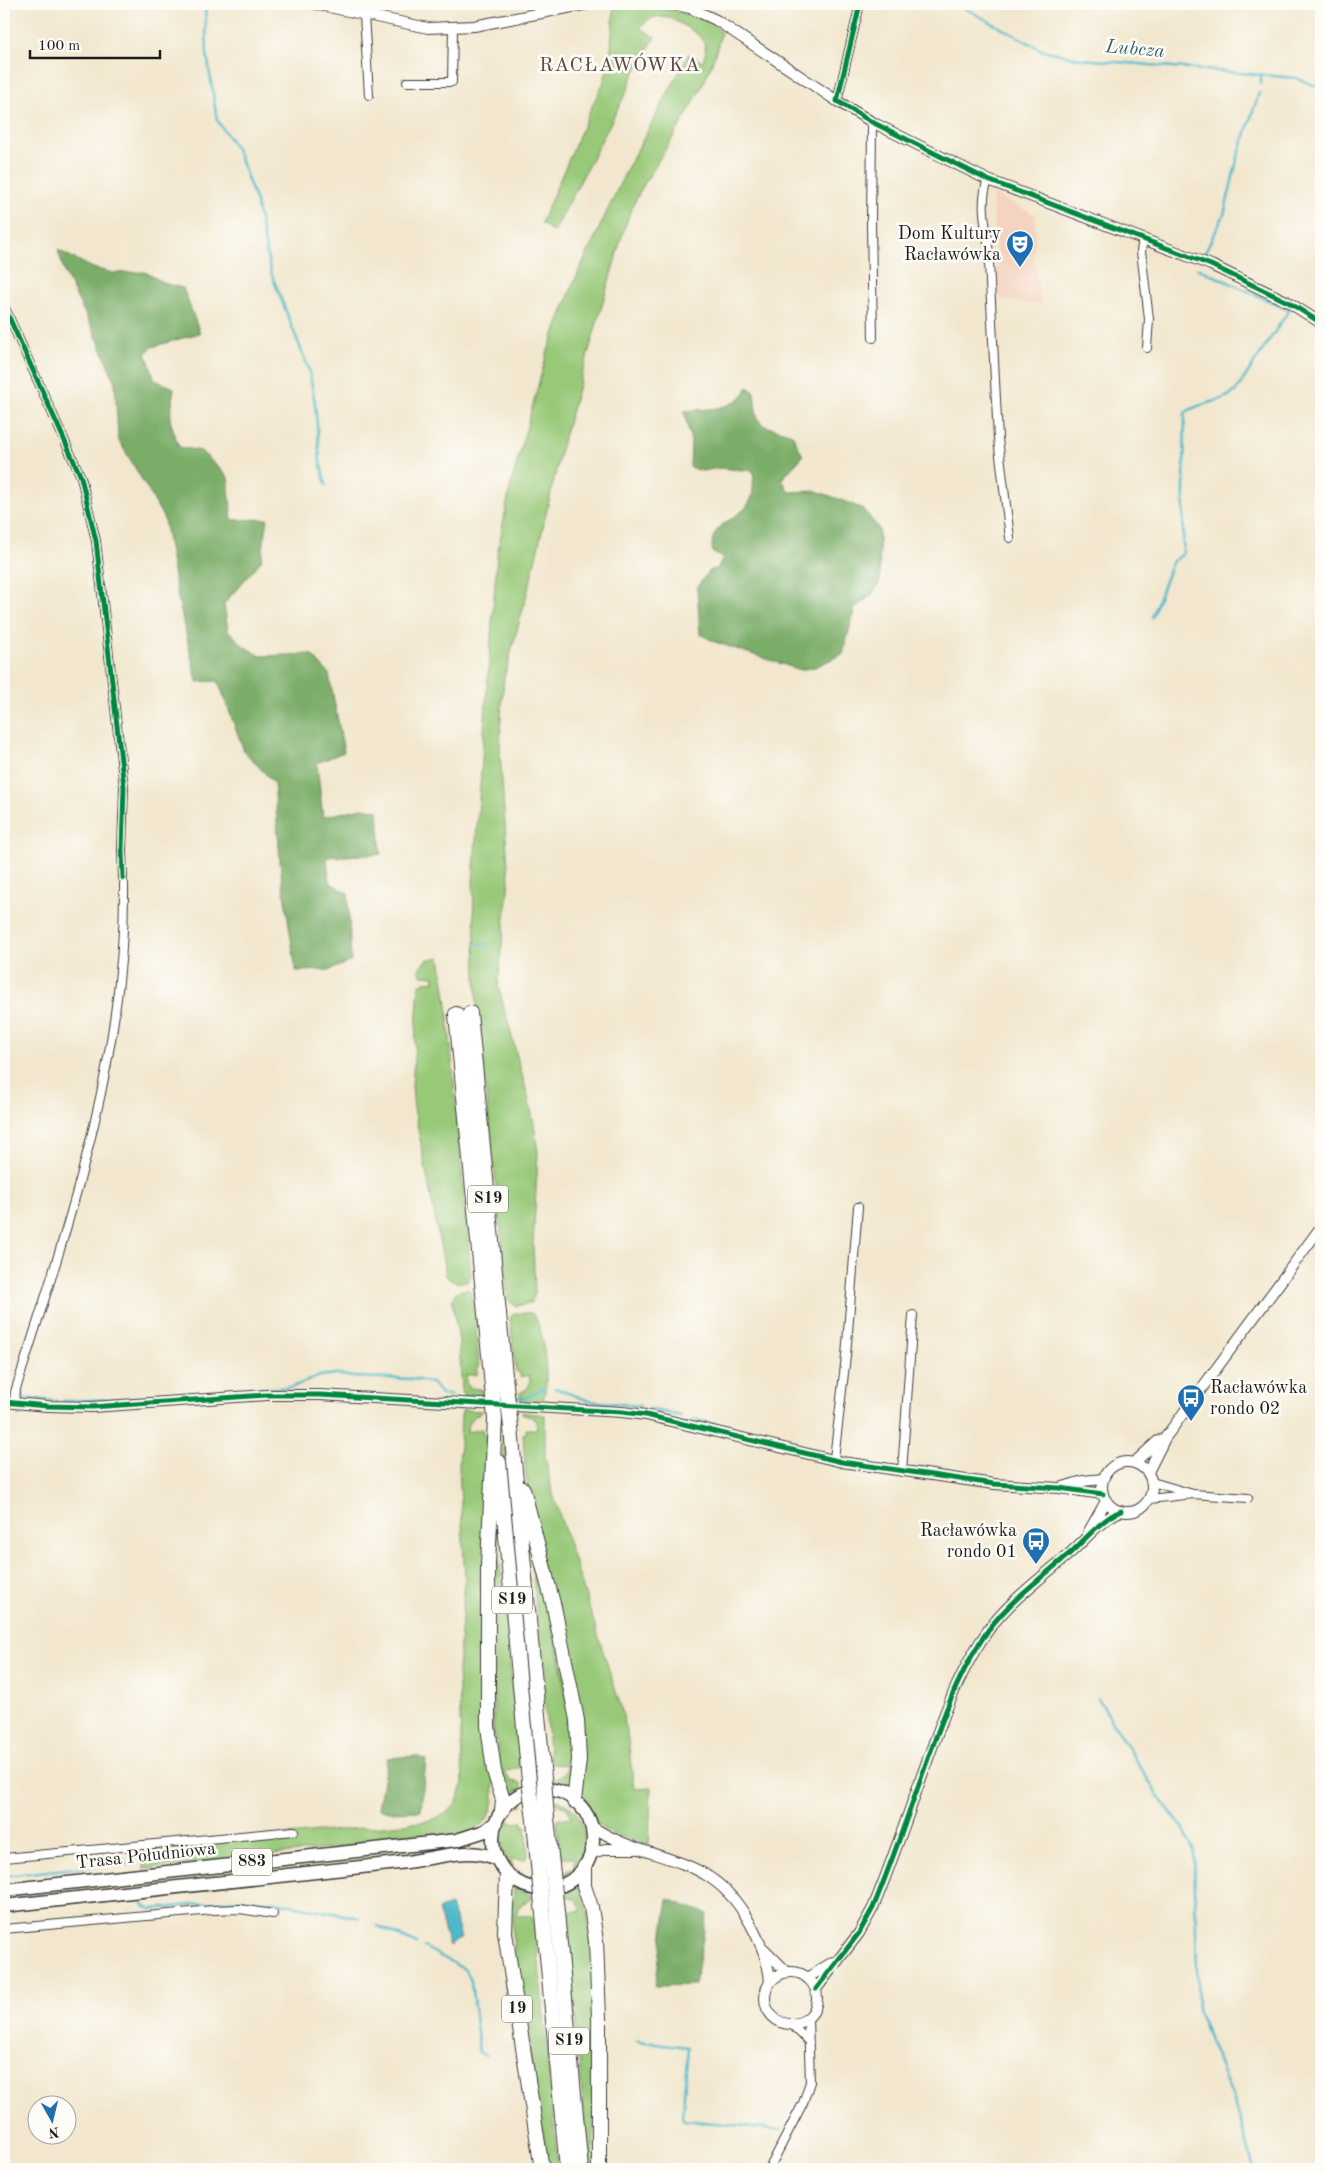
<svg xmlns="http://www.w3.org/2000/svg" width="1325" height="2173" viewBox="0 0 1325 2173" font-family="'Old Standard TT',serif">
<rect width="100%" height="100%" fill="#fdfcf7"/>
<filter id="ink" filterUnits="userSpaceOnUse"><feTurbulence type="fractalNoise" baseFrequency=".02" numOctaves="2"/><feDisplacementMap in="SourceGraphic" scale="10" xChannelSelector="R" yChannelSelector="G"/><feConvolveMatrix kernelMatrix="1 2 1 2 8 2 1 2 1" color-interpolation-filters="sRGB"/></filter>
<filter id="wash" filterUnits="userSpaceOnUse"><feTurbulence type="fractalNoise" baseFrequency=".0096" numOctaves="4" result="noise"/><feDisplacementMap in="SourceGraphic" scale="20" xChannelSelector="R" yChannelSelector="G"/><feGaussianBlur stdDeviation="1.12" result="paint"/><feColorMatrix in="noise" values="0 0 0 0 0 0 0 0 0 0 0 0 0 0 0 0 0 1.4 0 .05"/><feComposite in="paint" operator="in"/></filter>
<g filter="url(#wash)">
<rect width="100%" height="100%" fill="#f2e7ce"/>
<!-- built -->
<path fill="#f4d3c0" d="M 992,194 L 1036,215 L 1034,259 L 1041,305 L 1005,301 L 999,296 Z"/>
<!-- green -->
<path fill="#98c978" stroke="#5a724a" d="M 617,6 C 642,6 706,9 721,33 C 707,97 663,146 634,203 C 629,213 626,225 622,236 L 563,441 L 530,583 L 504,678 L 501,714 L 500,754 L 509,880 L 498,985 L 528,1097 L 534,1124 L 538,1152 L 533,1245 L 535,1293 L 531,1303 L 516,1306 L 508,1300 L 477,1005 L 473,881 L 497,555 L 510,488 L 547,353 L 573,284 L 627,169 L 689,54 L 702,62 C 716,37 685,27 668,17 L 666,18 C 655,14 647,19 640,28 L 655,37 L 631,79 L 628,89 L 554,232 L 541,223 L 592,106 L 603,84 L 610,60 L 614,8 Z
M 440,957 L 447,1004 L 471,1275 L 469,1280 C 460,1284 453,1283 446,1276 L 414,1108 L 412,1087 L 419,985 L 425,982 L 434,981 L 434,976 L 421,975 L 419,968 L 426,960 Z
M 468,1289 L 472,1294 L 474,1303 L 479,1367 L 477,1367 L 477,1375 L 466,1375 L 466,1383 L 471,1388 L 481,1389 L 482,1400 L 465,1398 L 462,1391 L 459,1341 L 452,1301 L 456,1292 Z
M 514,1313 L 531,1313 C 544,1320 551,1390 542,1401 L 521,1402 L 520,1393 L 528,1388 L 530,1382 L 529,1375 L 520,1377 L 520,1373 L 516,1371 L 510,1318 Z
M 463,1410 L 483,1411 C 475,1417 467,1418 467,1432 L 482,1429 L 484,1436 L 487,1437 L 494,1799 C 492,1817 483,1827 466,1834 L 144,1869 L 143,1849 L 423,1822 L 440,1817 L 448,1812 L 456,1804 L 463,1785 L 458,1670 L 465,1579 L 459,1469 L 461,1415 Z
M 522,1412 L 545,1415 L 545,1456 L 552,1491 L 620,1704 L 627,1732 L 634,1789 L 651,1788 L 649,1845 L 613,1834 L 602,1828 L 596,1823 L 582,1796 L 581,1778 L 526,1476 L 523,1434 L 526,1433 L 526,1429 L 537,1429 L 536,1422 L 532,1417 L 523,1415 Z
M 505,1418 L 537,1775 L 535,1775 L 533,1769 L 500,1419 Z
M 495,1515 L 520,1764 L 518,1764 L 518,1768 L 504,1772 L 511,1781 L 521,1783 L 522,1788 L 508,1795 L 503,1785 L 494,1731 Z
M 529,1531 L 562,1667 L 574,1745 L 568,1789 L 554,1785 L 554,1780 L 564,1774 L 568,1765 L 553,1764 L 550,1761 Z
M 556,1800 C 593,1810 592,1858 562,1877 L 562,1874 L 573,1867 L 575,1858 L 562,1858 L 562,1854 L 559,1854 L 557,1821 L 559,1819 L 571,1817 L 567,1808 L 556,1803 Z
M 523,1802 L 523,1805 C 514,1807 509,1813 509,1823 L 523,1822 L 523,1826 L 526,1826 L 528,1856 L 526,1859 L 511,1860 L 515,1872 L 530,1877 L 531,1880 C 497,1865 488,1822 523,1802 Z
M 577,1883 L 588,1913 L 593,1976 L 594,2169 L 589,2169 L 566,1919 L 568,1918 L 568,1912 L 582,1911 L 577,1900 L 564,1896 L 564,1891 Z
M 514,1888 L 532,1895 L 532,1899 L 521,1904 L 516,1916 L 532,1916 L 533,1921 L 535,1921 L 558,2169 L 549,2169 L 546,2155 L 512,1934 Z"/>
<!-- forest -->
<path fill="#7aad68" stroke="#4b6442" d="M 58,250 L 93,268 L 113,273 L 145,272 L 166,284 L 183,288 L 200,333 L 152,347 L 146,353 L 155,380 L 174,388 L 170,420 L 179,447 L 201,451 L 228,477 L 232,520 L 268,519 L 261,561 L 224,604 L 228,630 L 244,646 L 261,656 L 311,654 L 329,674 L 344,752 L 317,763 L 323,817 L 362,808 L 378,810 L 381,854 L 327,857 L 329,882 L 348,893 L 351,961 L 330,970 L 296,971 L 281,873 L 274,783 L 244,751 L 218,681 L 197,682 L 177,594 L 164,519 L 151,495 L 118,439 L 115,383 L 98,340 L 65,274 Z
M 748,387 L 754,392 C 758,432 757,422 792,434 L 803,456 L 782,479 L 789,492 L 816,491 L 836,498 L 863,509 L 879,529 L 880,582 L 872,595 L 855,608 L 843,654 L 815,667 L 800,670 L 715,642 L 700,634 L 697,587 L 709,571 L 718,568 L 723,558 L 713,553 C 706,520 742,522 751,499 C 754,491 753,479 754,471 L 720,468 L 702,471 L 690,467 L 691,441 L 684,411 C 709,408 735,412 748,387 Z
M 416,1756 L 426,1760 L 421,1811 L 392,1812 L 378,1808 L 387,1758 Z
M 668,1899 L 707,1914 L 695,1985 L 655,1986 Z"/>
<!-- water -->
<path fill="#4eb9ca" stroke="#356a73" d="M 451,1905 L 461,1938 L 449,1946 L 438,1909 Z"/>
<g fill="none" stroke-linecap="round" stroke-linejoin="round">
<!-- stream -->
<path stroke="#4eb9ca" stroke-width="2.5" d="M 205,4 L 207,54 L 217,120 L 237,150 L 247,177 L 256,202 L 271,273 L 309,370 L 315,403 L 320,461 L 326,485
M 957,4 L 1042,50 L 1082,59 L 1296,78 L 1321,88
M 1261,84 L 1261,75
M 1204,254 L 1224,215 L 1237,160 L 1259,93
M 1152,617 L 1172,562 L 1183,554 L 1185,413 C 1202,400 1218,405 1236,391 L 1289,310 L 1197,268
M 479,944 L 487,944
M 555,1388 L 589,1401 L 640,1406
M 213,1393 L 292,1387 L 320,1376 L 336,1374 L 354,1377 L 414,1379 L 432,1383 L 442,1395 L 451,1395
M 4,1396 L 7,1396
M 160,1396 L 203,1393
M 464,1396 L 489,1397
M 512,1397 L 526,1398 L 543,1388
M 22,1398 L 57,1401
M 126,1399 L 152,1397
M 63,1401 L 116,1399
M 649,1409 L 681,1416
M 693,1419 L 743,1431
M 1098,1698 L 1160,1799 L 1183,1827 L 1194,1852 L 1198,2012 L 1236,2106 L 1254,2169
M 4,1876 L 92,1866 L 116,1858 L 123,1859 L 129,1866
M 143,1903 L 145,1907 L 152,1909 L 240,1900 L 275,1902 L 360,1918
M 378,1926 L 417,1944
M 424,1947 L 466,1970 L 471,1981 L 479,2052 L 487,2056
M 637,2041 L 688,2047 L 682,2118 L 684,2120 L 782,2130"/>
</g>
</g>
<g filter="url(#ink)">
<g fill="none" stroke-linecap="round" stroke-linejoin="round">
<!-- minor casing -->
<g stroke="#3c3a37" stroke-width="10">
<path id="minor" d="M 364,15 L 369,95
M 407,82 L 452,82 L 453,28
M 837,101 L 860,4
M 872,122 L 871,223 L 873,338
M 988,180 C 980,201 985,222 988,243 L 998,439 L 1010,538
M 1143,238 L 1141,251 L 1149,319 L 1147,348
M 4,306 L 81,477 L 96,541 L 124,787 L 122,850 L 123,878
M 14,1403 L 15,1392 C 67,1229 126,1058 124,884
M 834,1459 L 846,1356 L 858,1207
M 902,1472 L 913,1315
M 1152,1482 L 1193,1494 L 1248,1498
M 1150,1499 L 1193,1494
M 4,1858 L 294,1831
M 4,1929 L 213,1910 L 240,1909 L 273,1914
M 792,2025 L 809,2042
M 769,2169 L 803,2103 L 810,2082 L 808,2018"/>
</g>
<!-- tertiary casing -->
<g stroke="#3c3a37" stroke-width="12">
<path id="tertiary" d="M 315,4 L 428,28 L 474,26 L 588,4
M 671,4 L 690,8 L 716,20 L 837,101 L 872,122 L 988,180 L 1211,265 L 1288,302 L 1321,323
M 4,1402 L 47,1406 L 92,1407 L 267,1395 L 320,1395 L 622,1412 L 646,1415 L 842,1462 L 994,1484 L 1059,1488 L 1103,1494
M1102 1487a25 25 0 1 1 50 0a25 25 0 1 1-50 0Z
M 1135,1462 L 1158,1441 L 1165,1438
M 1148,1472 L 1165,1438 L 1321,1227
M 1063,1487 L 1083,1481 L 1103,1479
M 1088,1533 L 1106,1501
M 590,1825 C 651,1867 710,1848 751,1925 C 761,1944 769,1962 770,1983
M 590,1854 L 605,1849 L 636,1849
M 764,1949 L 787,1972
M765 1998a26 26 0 1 1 52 0a26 26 0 1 1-52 0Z
M 807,1978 L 833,1962
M 816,1989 L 859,1933 L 873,1908 C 895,1855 913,1799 933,1745 C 948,1704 963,1665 989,1629 C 1011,1600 1041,1578 1069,1554 C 1083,1542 1102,1518 1121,1511"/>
</g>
<!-- trunk casing -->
<g stroke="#3c3a37" stroke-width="15">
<path id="trunk" d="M493 1839a50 50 0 1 1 100 0a50 50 0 1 1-100 0Z
M 4,1890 L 457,1840 L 485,1831 L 496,1822
M 4,1906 L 407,1862 C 437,1858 468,1846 497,1859"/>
</g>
<!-- motorway casing -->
<g stroke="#3c3a37" stroke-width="16">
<path id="motorway" d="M 470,1013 L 506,1386
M 456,1014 L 492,1386
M 510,1418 L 544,1779
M 495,1419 L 488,1564 L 488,1726 L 494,1771 L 503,1800 L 502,1811
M 499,1462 L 529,1781
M 523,1489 L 554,1607 L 577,1720 L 579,1760 L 574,1801
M 547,1818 L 553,1874
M 534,1820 L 539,1876
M 584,1867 L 584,1886 L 591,1907 L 596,1941 L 599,2018 L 599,2169
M 507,1874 L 505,1933 L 542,2169
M 557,1912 L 581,2169
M 543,1914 L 567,2169"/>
</g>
<!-- minor -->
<use href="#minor" stroke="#fff" stroke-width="8"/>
<!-- tertiary -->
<use href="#tertiary" stroke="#fff" stroke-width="10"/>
<!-- trunk -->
<use href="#trunk" stroke="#fff" stroke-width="12"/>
<!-- motorway -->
<use href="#motorway" stroke="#fff" stroke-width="14"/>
<!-- motorway-bridge casing -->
<g stroke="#3c3a37" stroke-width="16" stroke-linecap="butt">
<path id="motorway-bridge" d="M 492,1386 L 495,1419
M 506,1386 L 510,1418
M 544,1779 L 547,1818
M 529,1781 L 534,1820
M 553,1874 L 557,1912
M 539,1876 L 543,1914"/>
</g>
<!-- motorway-bridge -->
<use href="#motorway-bridge" stroke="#fff" stroke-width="14"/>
<!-- cycleway casing -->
<g stroke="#fdfcf7" stroke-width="8">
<path id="cycleway" d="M 860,4 L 837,101 L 872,122 L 988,180 L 1211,265 L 1288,302 L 1321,323
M 4,306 L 81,477 L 96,541 L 124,787 L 122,850 L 123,878
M 4,1402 L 47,1406 L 92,1407 L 267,1395 L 320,1395 L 622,1412 L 646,1415 L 842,1462 L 994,1484 L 1059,1488 L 1103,1494
M 816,1989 L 859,1933 L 873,1908 C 895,1855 913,1799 933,1745 C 948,1704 963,1665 989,1629 C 1011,1600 1041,1578 1069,1554 C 1083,1542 1102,1518 1121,1511"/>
</g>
<!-- cycleway -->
<use href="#cycleway" stroke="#00873e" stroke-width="5"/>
</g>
</g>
<!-- icons -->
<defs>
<g id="theatre-pin" transform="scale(1.4375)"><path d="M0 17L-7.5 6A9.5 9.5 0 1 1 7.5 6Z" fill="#1f6fb2" stroke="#fdfcf7"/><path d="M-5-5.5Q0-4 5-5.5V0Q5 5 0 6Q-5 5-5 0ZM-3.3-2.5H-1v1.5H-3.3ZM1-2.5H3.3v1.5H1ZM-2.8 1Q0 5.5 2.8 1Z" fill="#fff"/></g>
<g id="bus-pin" transform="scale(1.4375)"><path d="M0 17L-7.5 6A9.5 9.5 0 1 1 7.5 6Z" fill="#1f6fb2" stroke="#fdfcf7"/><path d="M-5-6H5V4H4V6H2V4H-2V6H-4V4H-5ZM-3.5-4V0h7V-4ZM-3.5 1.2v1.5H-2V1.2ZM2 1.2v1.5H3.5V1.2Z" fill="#fff"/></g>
</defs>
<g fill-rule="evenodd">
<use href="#theatre-pin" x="1020" y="244"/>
<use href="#bus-pin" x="1191" y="1398"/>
<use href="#bus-pin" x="1036" y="1541"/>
</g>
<g text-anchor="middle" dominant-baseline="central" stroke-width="5" stroke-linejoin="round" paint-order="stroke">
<!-- shield labels -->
<g fill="#fdfcf7" stroke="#605f5e" stroke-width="1">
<rect x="468" y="1185.5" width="40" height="27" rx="4"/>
<rect x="492" y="1586.5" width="40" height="27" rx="4"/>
<rect x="232" y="1848.5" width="40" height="27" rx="4"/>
<rect x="502" y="1995.5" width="30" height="27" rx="4"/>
<rect x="549" y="2027.5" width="40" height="27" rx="4"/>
</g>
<g font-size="16" font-weight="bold" fill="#1c1c1c">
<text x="488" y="1199">S19</text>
<text x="512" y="1600">S19</text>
<text x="252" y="1862">883</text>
<text x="517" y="2009">19</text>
<text x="569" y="2041">S19</text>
</g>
<!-- poi labels -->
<g font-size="18" fill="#1c1c1c" stroke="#fdfcf7" text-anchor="end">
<text x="1001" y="234">Dom Kultury<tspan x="1001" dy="21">Racławówka</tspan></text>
<text x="1210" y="1388" text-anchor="start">Racławówka<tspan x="1210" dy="21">rondo 02</tspan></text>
<text x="1017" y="1531">Racławówka<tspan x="1017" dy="21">rondo 01</tspan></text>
</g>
<!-- street labels -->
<g font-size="18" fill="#1c1c1c" stroke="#fdfcf7">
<text transform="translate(146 1856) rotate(-6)">Trasa Południowa</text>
</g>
<!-- water labels -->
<g font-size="19" font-style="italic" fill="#32636a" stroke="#fdfcf7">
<text transform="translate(1135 50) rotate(5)">Lubcza</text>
</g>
<!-- quarter labels -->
<g font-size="20" letter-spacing="1" fill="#624b46" stroke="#fdfcf7">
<text x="620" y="66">RACŁAWÓWKA</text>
</g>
</g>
<!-- margin -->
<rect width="1325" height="2173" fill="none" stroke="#fdfcf7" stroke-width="20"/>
<!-- north arrow -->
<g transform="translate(52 2120) rotate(172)"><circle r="24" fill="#fdfcf7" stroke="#a3a29f"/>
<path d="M0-4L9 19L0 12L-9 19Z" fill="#1f6fb2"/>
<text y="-8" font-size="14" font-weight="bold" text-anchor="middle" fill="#1c1c1c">N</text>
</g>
<!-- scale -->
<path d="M30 50v8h130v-8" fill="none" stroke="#1c1c1c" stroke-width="2.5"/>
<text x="38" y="50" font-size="15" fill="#1c1c1c" stroke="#fdfcf7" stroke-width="4" paint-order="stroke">100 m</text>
</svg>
